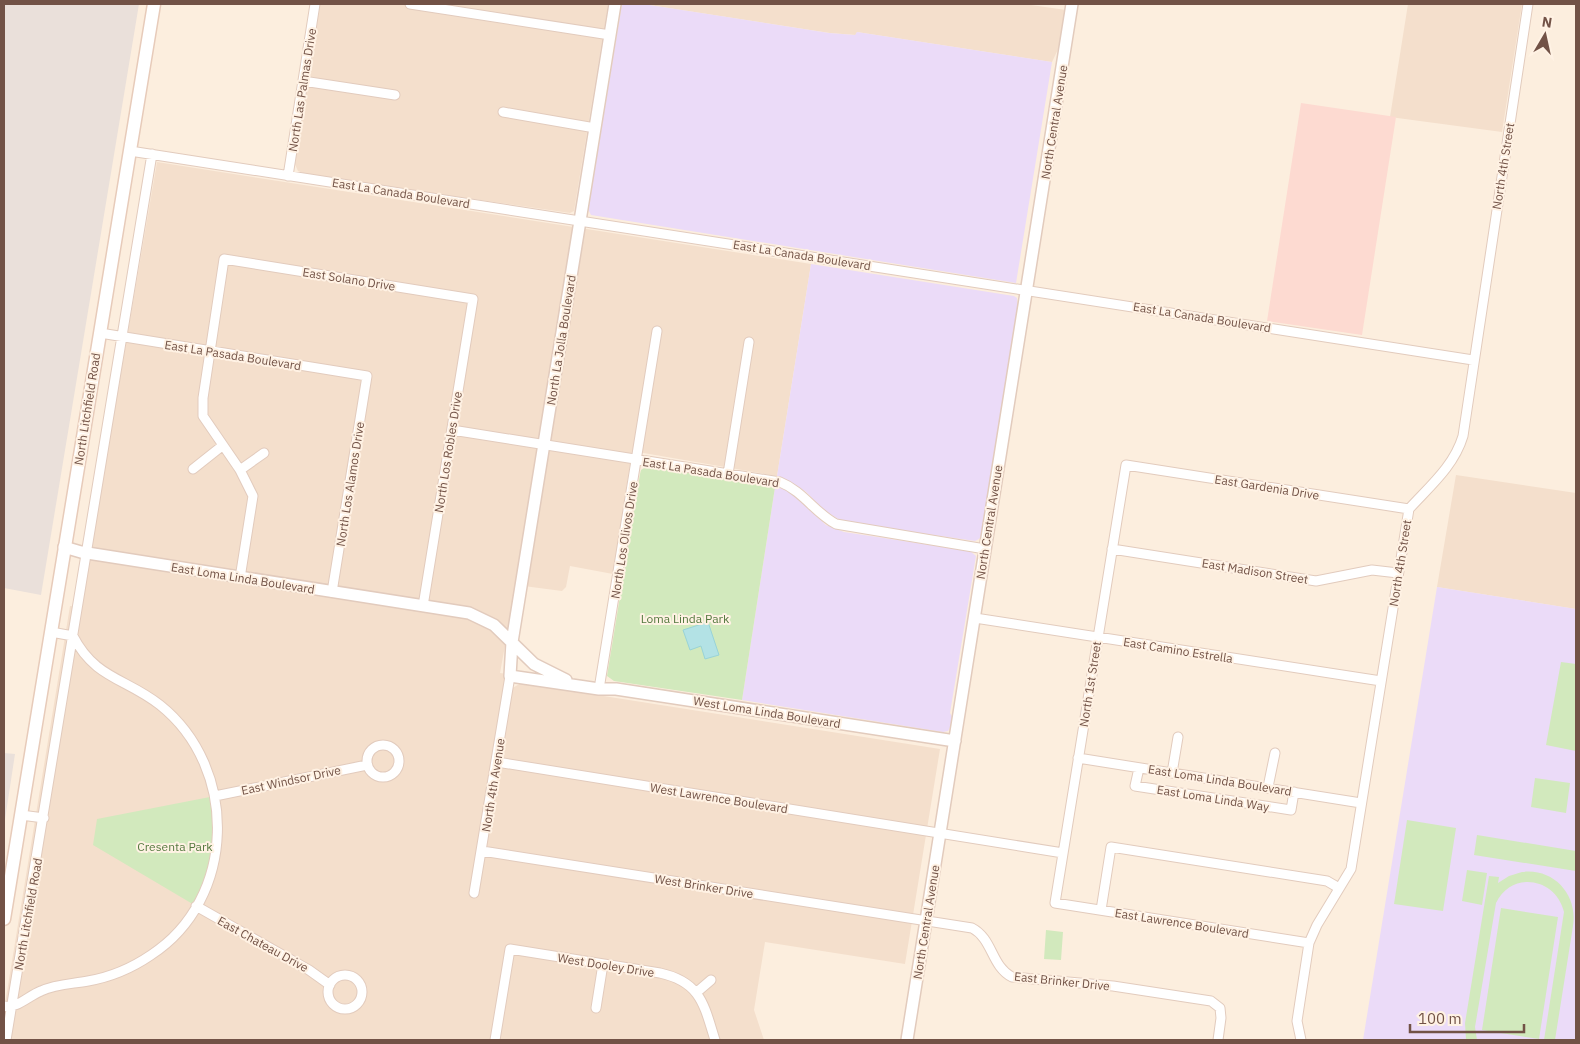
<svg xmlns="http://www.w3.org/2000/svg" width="1580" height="1044" viewBox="0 0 1580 1044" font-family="'IBM Plex Sans',sans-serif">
<rect width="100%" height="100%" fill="#fceede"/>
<!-- residential -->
<path fill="#f4dfcc" d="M 320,4 L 608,4 L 574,211 L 570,213 L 308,175 L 298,171 L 294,162 Z
M 643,4 L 1024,4 L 1066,10 L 1061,43 L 1052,62 L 857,32 L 856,35 L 830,33 Z
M 1408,4 L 1522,4 L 1502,132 L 1390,117 Z
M 157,162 L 811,264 L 777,476 L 632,451 L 613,574 L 570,566 L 566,587 L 562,591 L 516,585 L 500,673 L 508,674 L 472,896 L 476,897 L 511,689 L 521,683 L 940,749 L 905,964 L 765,942 L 754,1010 L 764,1040 L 4,1040 L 4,1010 L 70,606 L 81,607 Z
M 1456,475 L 1576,493 L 1576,609 L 1437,587 Z"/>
<!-- commercial -->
<path fill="#fddad1" d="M 1301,103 L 1396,117 L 1362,335 L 1267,321 Z"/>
<!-- industrial -->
<path fill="#eae0da" d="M 4,4 L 139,4 L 41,595 L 4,588 Z
M 4,753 L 15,754 L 4,826 Z"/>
<!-- education -->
<path fill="#ebdbf8" d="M 622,4 L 643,4 L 829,33 L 855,35 L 857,32 L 1052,62 L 1016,283 L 591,215 L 588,209 Z
M 811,264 L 1014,296 L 1017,298 L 1018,310 L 982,535 L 979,539 L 975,541 L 858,524 L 838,519 L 824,510 L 805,491 L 777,476 Z
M 775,487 L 785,489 L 795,496 L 826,525 L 844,532 L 970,551 L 976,556 L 950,713 L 954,720 L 948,731 L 943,732 L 742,700 Z
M 1437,587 L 1576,609 L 1576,1040 L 1363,1040 Z"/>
<!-- green -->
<path fill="#d2e9bd" d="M 647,466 L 775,487 L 742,700 L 614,681 L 607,676 L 640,474 L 641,470 Z
M 1561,662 L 1576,664 L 1576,751 L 1546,745 Z
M 1535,778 L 1570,783 L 1566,813 L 1531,807 Z
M 215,796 L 217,845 L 196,906 L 93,845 L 97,819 Z
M 1407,820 L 1456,828 L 1443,911 L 1394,904 Z
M 1477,835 L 1576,851 L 1576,871 L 1474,855 Z
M 1467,870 L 1487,873 L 1482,905 L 1462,901 Z
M 1522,872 C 1554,868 1578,895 1573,926 L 1555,1040 L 1544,1040 L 1564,912 C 1556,878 1512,870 1496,903 L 1475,1027 L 1477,1040 L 1466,1040 L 1465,1023 L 1489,876 L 1499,877 L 1498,883 L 1509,876 Z
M 1501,908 L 1558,917 L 1539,1039 L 1482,1030 Z
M 1046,930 L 1063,932 L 1061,960 L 1044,959 Z"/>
<!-- water -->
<path fill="#b3e2e5" stroke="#99d3d7" d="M 708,622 L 719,655 L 705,659 L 701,646 L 690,650 L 683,630 Z"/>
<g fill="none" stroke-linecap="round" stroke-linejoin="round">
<!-- minor casing -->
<g stroke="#e2cbbd" stroke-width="11">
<path id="minor" d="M 410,4 L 610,35
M 303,81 L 395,95
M 503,112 L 595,128
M 130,151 L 1473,360
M 288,176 L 315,4
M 100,333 L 367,376 L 332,592
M 452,430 L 780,482 C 803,491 815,513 836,524 L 985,549
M 193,469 L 222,446
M 240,470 L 264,453
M 728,474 L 749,342
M 1112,549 L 1316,581 L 1372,570 L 1398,573
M 240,578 L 253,496 L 240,470 L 203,416 L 203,398 L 224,259 L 473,299 L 423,606
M 975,618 L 1381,681
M 599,689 L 657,331
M367 761a16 16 0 1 1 32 0a16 16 0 1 1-32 0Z
M 1078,758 L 1361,803
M 497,762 L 1063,853
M 1139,768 L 1135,786 L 1291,810 L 1294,792
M 1172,773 L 1178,737
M 1268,787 L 1275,753
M 215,796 L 367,765
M 21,815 L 44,818
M 482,851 L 972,928 C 993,939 991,966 1012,977 L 1113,986 L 1211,1001 L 1220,1008 L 1221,1018 L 1218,1040
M 474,893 L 510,676
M 196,906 L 309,970 L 330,985
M 1101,910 L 1111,847 L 1327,881 L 1339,888
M 1309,943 L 1055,903 L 1126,465 L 1409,509
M328 992a17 17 0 1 1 34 0a17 17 0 1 1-34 0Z
M 697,992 L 711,980
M 4,1006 C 17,1009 28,996 41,991 C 56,984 72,984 88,981 C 111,977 132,968 151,955 C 237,899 239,768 160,705 C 126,678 95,679 73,636 L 51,632
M 596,1008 L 603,964
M 6,1040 L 152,154
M 495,1040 L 510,949 L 660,973 C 701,982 704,1005 715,1040
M 1301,1040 L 1297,1021 L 1309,943 L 1317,925 L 1351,869 L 1409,509 C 1430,486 1454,466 1463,436 L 1528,4"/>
</g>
<!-- tertiary casing -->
<g stroke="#e2cbbd" stroke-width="14">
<path id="tertiary" d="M 615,4 L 512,642 L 510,676 L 599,689 L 616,689 L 955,741
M 64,547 L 81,552 L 469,613 L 494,625 L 534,664 L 566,680
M 907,1040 L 1072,4"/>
</g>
<!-- secondary casing -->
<g stroke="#e7cbba" stroke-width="15">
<path id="secondary" d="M 4,919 L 154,4"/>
</g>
<!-- minor -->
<use href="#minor" stroke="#fff" stroke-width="9"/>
<!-- tertiary -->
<use href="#tertiary" stroke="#fff" stroke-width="11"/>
<!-- secondary -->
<use href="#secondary" stroke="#fff" stroke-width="12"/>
</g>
<g text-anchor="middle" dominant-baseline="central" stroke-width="4" stroke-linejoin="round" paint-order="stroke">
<!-- street labels -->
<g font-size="12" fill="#725246" stroke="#fff2e4">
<text transform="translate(302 90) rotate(-81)">North Las Palmas Drive</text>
<text transform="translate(1054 122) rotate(-81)">North Central Avenue</text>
<text transform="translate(1503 166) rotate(-81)">North 4th Street</text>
<text transform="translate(401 193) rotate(9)">East La Canada Boulevard</text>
<text transform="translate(802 255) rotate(9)">East La Canada Boulevard</text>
<text transform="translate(349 279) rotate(9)">East Solano Drive</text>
<text transform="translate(1202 317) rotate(9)">East La Canada Boulevard</text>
<text transform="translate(561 340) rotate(-81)">North La Jolla Boulevard</text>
<text transform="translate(233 355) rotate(9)">East La Pasada Boulevard</text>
<text transform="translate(87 409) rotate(-81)">North Litchfield Road</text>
<text transform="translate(448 452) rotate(-81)">North Los Robles Drive</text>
<text transform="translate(711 472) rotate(9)">East La Pasada Boulevard</text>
<text transform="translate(350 484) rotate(-81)">North Los Alamos Drive</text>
<text transform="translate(1267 487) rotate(9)">East Gardenia Drive</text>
<text transform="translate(989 522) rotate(-81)">North Central Avenue</text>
<text transform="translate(624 540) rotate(-81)">North Los Olivos Drive</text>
<text transform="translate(1400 563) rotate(-81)">North 4th Street</text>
<text transform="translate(1255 571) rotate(9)">East Madison Street</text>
<text transform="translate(243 578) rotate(9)">East Loma Linda Boulevard</text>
<text transform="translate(1178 650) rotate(9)">East Camino Estrella</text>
<text transform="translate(1090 684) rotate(-81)">North 1st Street</text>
<text transform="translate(767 712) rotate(9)">West Loma Linda Boulevard</text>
<text transform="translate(291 780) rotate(-12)">East Windsor Drive</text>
<text transform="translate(1220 780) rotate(9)">East Loma Linda Boulevard</text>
<text transform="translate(493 785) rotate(-81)">North 4th Avenue</text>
<text transform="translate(719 798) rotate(9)">West Lawrence Boulevard</text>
<text transform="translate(1213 798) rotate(9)">East Loma Linda Way</text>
<text transform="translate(704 886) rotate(9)">West Brinker Drive</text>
<text transform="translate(28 914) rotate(-80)">North Litchfield Road</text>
<text transform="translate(926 922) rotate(-81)">North Central Avenue</text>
<text transform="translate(1182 923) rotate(9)">East Lawrence Boulevard</text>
<text transform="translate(263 944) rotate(29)">East Chateau Drive</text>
<text transform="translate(606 965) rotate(9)">West Dooley Drive</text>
<text transform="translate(1062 981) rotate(6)">East Brinker Drive</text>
</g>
<!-- park labels -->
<g font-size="12" fill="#54783e" stroke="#fff2e4">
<text x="685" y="618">Loma Linda Park</text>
<text x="175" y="846">Cresenta Park</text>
</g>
</g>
<!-- border -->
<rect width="1580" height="1044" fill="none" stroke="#725246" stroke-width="10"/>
<!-- north arrow -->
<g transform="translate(1545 35) rotate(9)" stroke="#fff2e4" stroke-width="4" paint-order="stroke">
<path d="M0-4L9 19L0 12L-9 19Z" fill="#725246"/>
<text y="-8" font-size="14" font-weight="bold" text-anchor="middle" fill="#725246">N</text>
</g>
<!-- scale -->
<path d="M1410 1024v8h114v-8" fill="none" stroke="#725246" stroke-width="2.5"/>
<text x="1418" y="1024" font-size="15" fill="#725246" stroke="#fff2e4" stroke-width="4" paint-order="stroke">100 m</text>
</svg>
